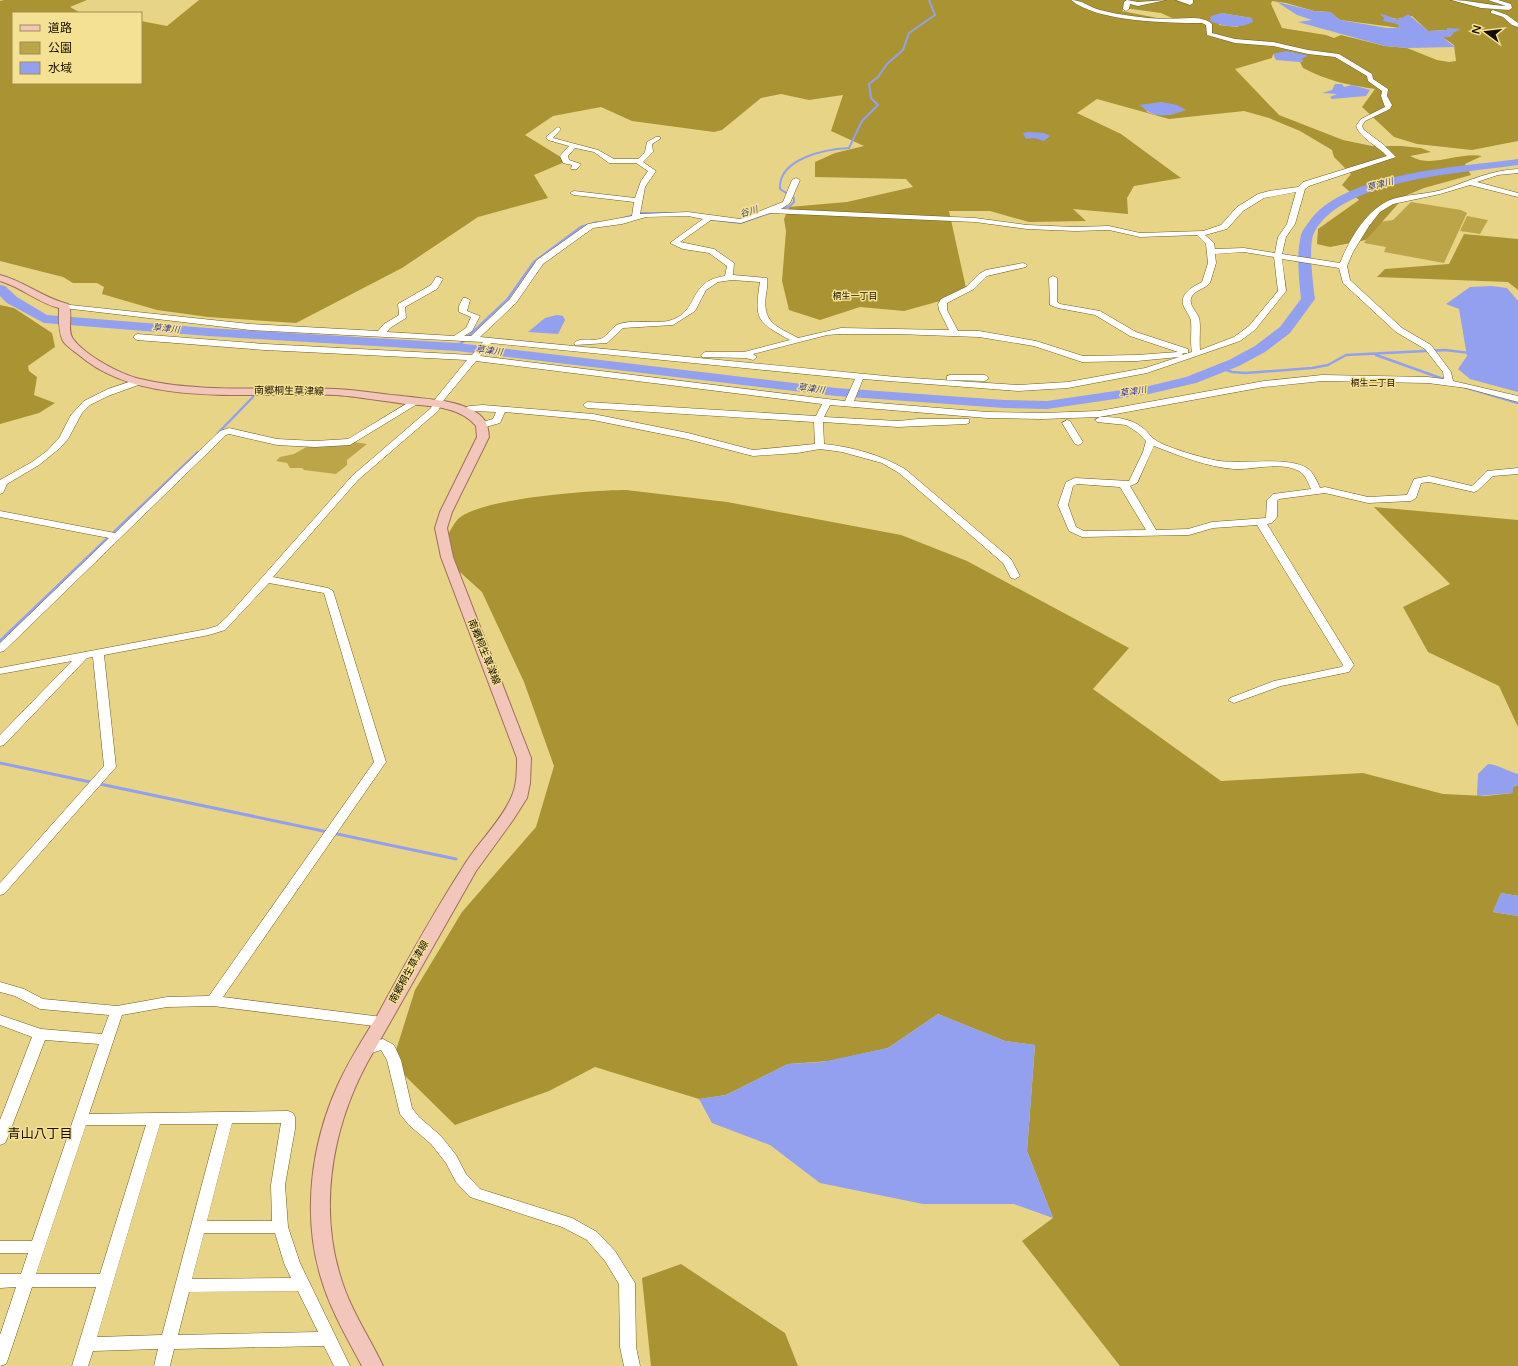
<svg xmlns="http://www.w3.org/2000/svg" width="1518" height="1366" viewBox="0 0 1518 1366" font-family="'Varela Round','Noto Sans JP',sans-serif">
<rect width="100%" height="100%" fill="#e8d486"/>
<!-- green -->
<path fill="#bca549" d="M 1411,202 L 1461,210 L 1467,213 L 1444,263 L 1384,252 L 1386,247 L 1364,243 L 1379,222 L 1393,220 Z
M 1467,216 L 1488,220 L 1480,234 L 1460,231 Z
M 354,442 L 367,444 L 347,460 L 347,465 L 336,474 L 304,470 L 302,468 L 290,468 L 287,463 L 276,461 L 280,457 L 294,454 L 310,445 Z"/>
<!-- forest -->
<path fill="#a99333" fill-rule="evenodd" d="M 4,0 L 87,0 L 70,7 L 81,13 L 13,13 L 13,83 L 141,83 L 141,21 L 167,26 L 199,0 L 1518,0 L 1518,141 L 1472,150 L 1417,144 L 1394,137 L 1362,107 L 1375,89 C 1348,85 1328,81 1303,68 L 1300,62 L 1303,61 L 1301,59 L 1306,55 L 1299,55 L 1292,52 L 1273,54 L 1272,58 L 1235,69 L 1279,115 L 1343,140 L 1372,146 L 1401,146 L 1421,148 L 1431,152 L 1410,156 C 1433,169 1456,152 1482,156 L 1465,164 L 1471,175 L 1424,188 L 1405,196 L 1366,240 L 1330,247 L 1317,244 L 1318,229 L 1359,200 L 1342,185 L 1351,174 L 1334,157 L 1332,150 L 1300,131 L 1269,118 L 1244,111 L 1169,119 L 1097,99 L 1077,113 L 1121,134 L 1181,178 L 1134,186 L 1127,198 L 1128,214 L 1073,209 L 1086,221 L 1029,222 L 990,211 L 949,211 L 966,288 L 940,301 L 904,311 L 860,307 L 820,320 L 789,310 L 782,281 L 786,231 L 784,219 L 789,207 L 847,202 L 913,187 L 906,179 L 815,177 L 815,162 L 835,153 L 864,146 L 831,131 L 843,95 L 809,100 L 781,94 L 761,98 L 722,130 L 714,132 L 632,121 L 601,107 L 553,116 L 525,135 L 567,161 L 534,175 L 548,198 L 478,217 L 402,268 L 296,323 L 208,317 L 157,310 L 102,294 L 104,287 L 97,283 L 73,283 L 63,277 L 0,261 L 0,1 ZM 1272,1 L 1286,3 L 1314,11 L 1330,12 L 1340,20 L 1400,28 L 1398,24 L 1381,15 L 1397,19 L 1412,16 L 1428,31 L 1448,30 L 1453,33 L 1450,37 L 1441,36 L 1454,45 L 1456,61 L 1449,62 L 1437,60 L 1407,48 L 1385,46 L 1341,35 L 1334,38 L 1326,35 L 1282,28 L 1271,4 ZM 1124,8 L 1161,13 L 1174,19 L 1167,20 L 1122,11 ZM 1221,13 L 1252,18 L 1237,27 L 1219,25 ZM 1162,102 L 1171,115 L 1156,115 L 1147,112 L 1146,109 L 1151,105 Z
M 1464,234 L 1518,239 L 1518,290 L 1508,282 L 1377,277 L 1385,269 L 1449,264 Z
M 0,305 L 14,308 L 52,333 L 55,347 L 28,366 L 29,371 L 37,377 L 34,395 L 55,403 L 39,413 L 0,424 Z
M 626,490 L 727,502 L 901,535 L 967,561 L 1129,648 L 1093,689 L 1221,781 L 1363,773 L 1443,794 L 1485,796 L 1513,793 L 1513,787 L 1518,785 L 1518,896 L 1501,893 L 1493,912 L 1518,916 L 1518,1366 L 1120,1366 L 1022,1241 L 1053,1218 L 1027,1151 L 1035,1045 L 1005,1041 L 938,1014 L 888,1048 L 829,1061 L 788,1064 L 726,1095 L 699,1099 L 595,1067 L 549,1091 L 455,1125 L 392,1063 L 415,990 L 462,912 L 536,827 L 554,766 L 524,682 L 482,592 L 441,555 C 445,543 449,529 458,519 C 480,498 594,490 626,490 Z
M 1374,507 L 1518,520 L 1518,727 L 1499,686 L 1428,652 L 1403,607 L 1450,584 Z
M 681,1264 L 785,1333 L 798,1366 L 651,1366 L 642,1278 Z"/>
<!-- water -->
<path fill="#92a0ef" d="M 1277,2 L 1314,11 L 1330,12 L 1340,20 L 1387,28 L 1400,28 L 1398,24 L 1383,21 L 1384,18 L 1380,14 C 1393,15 1394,25 1408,14 L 1428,31 L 1447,30 L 1447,28 L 1461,29 L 1453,33 L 1450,37 L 1442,37 L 1455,47 L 1407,48 L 1385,46 L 1298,22 L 1312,20 L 1297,15 Z
M 1221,13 L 1252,18 L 1253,22 C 1239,29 1224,27 1210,21 L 1211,16 Z
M 1286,51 L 1306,55 L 1308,56 L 1301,59 L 1304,61 L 1300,62 L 1276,60 L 1273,54 Z
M 1335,84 L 1342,84 L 1344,87 L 1352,85 L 1370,90 L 1366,96 L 1332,99 L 1330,97 L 1337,94 L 1322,93 L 1332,90 Z
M 1162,102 L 1177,105 L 1186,110 C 1175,114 1161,119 1149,112 C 1146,111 1143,107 1139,105 Z
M 1028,132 L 1044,133 L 1050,136 L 1044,141 L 1034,138 L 1026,139 L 1023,133 Z
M 1491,286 L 1507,288 L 1518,301 L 1518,392 L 1470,379 L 1458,369 L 1467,356 L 1459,309 L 1446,304 L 1470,287 Z
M 557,315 L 563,316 L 565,320 L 558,334 L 528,332 L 545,318 Z
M 1488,764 C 1499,765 1507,771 1518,774 L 1518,785 L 1513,787 L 1513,793 L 1477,796 L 1478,774 Z
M 1501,893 L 1518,896 L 1518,916 L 1493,912 Z
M 938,1014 L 1005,1041 L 1035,1045 L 1027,1151 L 1053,1218 L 1014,1204 L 923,1204 L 820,1183 L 770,1145 L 712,1123 L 699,1099 L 726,1095 L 788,1064 L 822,1062 L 888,1048 Z"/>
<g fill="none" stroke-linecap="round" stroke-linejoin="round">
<!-- stream-far2 -->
<path stroke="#92a0ef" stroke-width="2" d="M 779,210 L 790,206 L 794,202 L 794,198 L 780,189 C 778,158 827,149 849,148 L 862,121 L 878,105 L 871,98 L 869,84 L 878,77 L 887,64 L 903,50 L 909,33 L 935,15 L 929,0
M 623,218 L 642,213 L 672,213
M 707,219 L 740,223 L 773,212
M 585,226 L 597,222"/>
<!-- stream-far1 -->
<path stroke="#92a0ef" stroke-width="2.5" d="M 457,347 L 507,300 L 534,262 L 581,227 L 588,225
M 1376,355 L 1446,380
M 1221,368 L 1232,372 L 1246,373 L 1312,368 L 1328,365 L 1346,355 L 1445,350 L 1470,353
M 1464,387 L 1518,403
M 218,433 L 253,397
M 132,515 L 198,452"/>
<!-- stream -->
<path stroke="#92a0ef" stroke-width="3" d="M 0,641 L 133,514
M 0,763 L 456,859"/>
<!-- river -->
<path fill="#92a0ef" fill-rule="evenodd" d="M 1518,159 L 1518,165 C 1464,173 1341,179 1314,233 C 1308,245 1313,284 1315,299 L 1290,333 L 1265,352 L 1239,366 L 1196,383 L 1149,394 L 1047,409 L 1004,408 L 836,396 L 457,351 L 208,336 L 44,323 L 7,303 L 0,296 L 0,285 L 5,286 L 17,297 L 47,315 L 208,328 L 457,343 L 836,388 L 1004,400 L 1047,401 L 1149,386 L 1186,377 L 1229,360 L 1255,346 L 1280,327 L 1301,299 C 1299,278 1296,256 1301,235 C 1302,231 1306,226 1309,222 C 1343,172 1461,167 1518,159 Z"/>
<!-- minor casing -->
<g stroke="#6c5d22" stroke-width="1">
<path id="minor" d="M 1071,0 C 1082,0 1089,7 1100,10 C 1120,15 1143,18 1164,19 C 1178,20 1201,14 1212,24 L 1212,33 L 1235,39 L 1273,42 L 1308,50 L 1339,54 L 1372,74 L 1373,79 L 1388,89 L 1387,96 L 1392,105 L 1390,109 L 1365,121 L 1362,126 L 1364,130 L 1384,145 L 1396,157 L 1309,186 L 1305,189 L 1295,224 L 1286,237 L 1282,254 L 1340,263 C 1350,238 1369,205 1396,198 C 1412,194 1429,194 1445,189 C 1469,181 1491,170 1518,169 L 1518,173 L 1498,175 L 1477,182 L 1518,193 L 1518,197 L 1470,185 L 1440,194 L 1393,204 L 1380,212 L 1369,226 L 1353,252 L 1347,266 L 1350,280 L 1402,328 L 1431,345 L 1451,372 L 1453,381 L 1518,396 L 1518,402 L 1466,388 L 1428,383 L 1322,381 L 1264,387 L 1099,417 L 1042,419 L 987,418 L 830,405 L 824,417 L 898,421 L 918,419 L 969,419 L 969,423 L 966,424 L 898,427 L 823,422 L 824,444 C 853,447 881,455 905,469 L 1011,559 L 1020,576 L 1015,579 L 1011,578 L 1003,563 L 899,473 L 882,463 L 842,452 L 820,449 L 797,453 L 753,456 L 687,439 L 593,420 L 505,412 L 500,423 L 482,428 L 477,425 L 479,423 L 493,419 L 496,412 L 473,411 L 465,414 L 461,411 L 469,406 L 483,405 L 593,414 L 688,433 L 753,450 L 815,444 L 814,422 L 587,408 L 583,405 L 587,402 L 816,416 L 822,404 L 476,361 L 443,401 L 438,411 L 358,480 L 273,577 L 328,588 L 333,591 L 386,762 L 223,997 L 382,1017 L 387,1018 L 389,1022 L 387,1026 L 382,1027 L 213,1006 L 167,1007 L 122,1015 L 89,1114 L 288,1111 L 293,1113 L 295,1117 L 295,1129 L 285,1185 L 288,1227 L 300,1263 L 350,1366 L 334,1366 L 324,1346 L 174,1349 L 170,1366 L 154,1366 L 158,1349 L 93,1351 L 88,1366 L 72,1366 L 96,1287 L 32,1287 L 8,1359 L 6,1364 L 0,1366 L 0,1335 L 16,1287 L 0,1288 L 0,1274 L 21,1274 L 28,1253 L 0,1253 L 0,1241 L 32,1241 L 99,1044 L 45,1040 L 7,1139 L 5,1143 L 0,1145 L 0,1120 L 32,1037 L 0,1025 L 0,1015 L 41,1029 L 102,1034 L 109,1015 L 40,1009 L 15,996 L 0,992 L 0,982 L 24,989 L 43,999 L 117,1006 L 167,997 L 209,996 L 374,762 L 324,593 L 269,583 L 225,630 L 209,635 L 104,655 L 116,767 L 4,894 L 0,895 L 0,883 L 104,766 L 93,657 L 87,658 L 4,745 L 0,746 L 0,735 L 72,661 L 0,674 L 0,668 L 207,629 L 217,626 L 227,617 L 352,476 L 431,408 L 436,398 L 467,360 L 265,350 L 137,340 L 133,337 L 137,334 L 265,344 L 472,355 L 483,342 L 250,330 L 64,308 L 61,308 L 61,304 L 250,324 L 378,331 L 384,324 L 399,315 L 398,304 L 431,285 L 436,277 L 439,277 L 443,279 L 437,289 L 405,307 L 406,318 L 390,328 L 387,332 L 454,336 L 466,328 L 471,317 L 459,312 L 459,306 L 463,298 L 466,298 L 470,300 L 467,311 L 480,316 L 472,331 L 464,336 L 471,336 L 510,299 L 537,260 L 588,224 L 632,216 L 634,202 L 574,195 L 570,193 L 574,191 L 635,198 L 641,181 L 648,171 L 636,163 L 609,163 L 594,152 L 575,148 L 568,156 L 569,160 L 581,164 L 577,169 L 571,169 L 572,165 L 563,163 L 560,156 L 569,146 L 548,140 L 546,137 L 558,127 L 561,129 L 553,138 L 598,150 L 614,159 L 638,159 L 645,152 L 647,142 L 656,137 L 660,137 L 660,139 L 652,144 L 653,152 L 643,162 L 656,171 L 645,187 L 640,214 L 688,212 L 740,219 L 783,202 L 792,180 L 796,178 L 800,180 L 790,203 L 781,209 L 975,218 L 1027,225 L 1075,227 L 1109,226 L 1140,233 L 1203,231 L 1221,225 L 1237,207 L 1258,194 L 1269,191 L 1298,187 L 1303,182 L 1387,156 C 1378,146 1361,139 1356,126 L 1361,119 L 1385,107 L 1381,96 L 1382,91 L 1368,81 L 1367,76 L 1335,57 L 1308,54 L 1273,46 L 1235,43 L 1207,35 L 1206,25 L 1202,23 C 1168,23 1097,22 1071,0 ZM 1296,192 L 1287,224 L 1278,237 L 1275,253 L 1244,248 L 1215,249 L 1214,243 L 1205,235 L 1227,229 L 1243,211 L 1264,198 ZM 770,213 L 975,222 L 1027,229 L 1075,231 L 1109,230 L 1140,237 L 1197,235 L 1206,244 L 1208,263 L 1202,282 C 1194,286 1178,294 1184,307 C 1186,311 1190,316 1191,321 C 1192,331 1190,341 1192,352 L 1182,355 L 1183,353 L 1188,353 L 1188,349 L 1136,332 L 1100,311 L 1060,304 L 1057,302 L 1057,278 L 1053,276 L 1049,278 L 1050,305 L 1058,308 L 1095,315 L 1130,336 L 1178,352 L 1137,355 L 1083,356 L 1036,341 L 979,331 L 958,331 L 947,310 L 947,303 L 974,289 L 987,276 L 1026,267 L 1027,265 L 1023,263 L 986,270 L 979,274 L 966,287 L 941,299 L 938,304 L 939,310 L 949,330 L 841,328 L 798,338 C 776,326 762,323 766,294 C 767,289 768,283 767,278 L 733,275 L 734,263 L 714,249 L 680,242 L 711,220 L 741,223 ZM 688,216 L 703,219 L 670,243 L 683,249 L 709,253 L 727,266 L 725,276 C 686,281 701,313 668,321 C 653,324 634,319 619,324 C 612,326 608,337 600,339 C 592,341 580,337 574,343 L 575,345 L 607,343 L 623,328 L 673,325 L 695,311 L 706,290 L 718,282 L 732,280 L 760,282 C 754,320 757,322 790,340 L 744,352 L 705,352 L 701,355 L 702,357 L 746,358 L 753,360 L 757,357 L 753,354 L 827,335 L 841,334 L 897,334 L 979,337 L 1034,346 L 1082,362 L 1137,361 L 1179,357 L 1145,368 L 1068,382 L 1018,385 L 896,377 L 480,337 L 516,303 L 543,264 L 593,228 L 622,224 L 646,217 ZM 1244,252 L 1274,257 L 1278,291 L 1249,326 L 1234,337 L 1200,350 C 1199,341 1201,324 1199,318 C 1197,312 1189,306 1191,298 C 1194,290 1205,289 1210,283 L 1216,263 L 1215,254 ZM 1282,259 L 1339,268 L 1343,283 L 1396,332 L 1425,349 L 1443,372 L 1444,379 L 1428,377 L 1322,375 L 1264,381 L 1099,411 L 1042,413 L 987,412 L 854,401 L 863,379 L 1018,391 L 1068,388 L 1147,373 L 1240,341 L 1255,330 L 1286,291 ZM 491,343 L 855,379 L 845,401 L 827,399 L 480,356 ZM 232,1123 L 281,1123 L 271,1185 L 272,1221 L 207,1221 ZM 160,1124 L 218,1124 L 162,1335 L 97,1337 ZM 86,1125 L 146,1125 L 100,1274 L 36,1274 ZM 204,1233 L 275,1233 L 284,1263 L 291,1278 L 192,1279 ZM 298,1291 L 318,1332 L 178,1335 L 189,1292 Z
M 1127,0 L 1138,2 L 1166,0 L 1138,6 L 1130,4 L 1129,9 L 1126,11 L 1123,9 L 1124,2 Z
M 1176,0 L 1193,0 L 1193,3 L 1190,5 Z
M 1451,0 C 1470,0 1487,5 1506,6 L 1488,0 L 1498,0 L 1511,4 L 1512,8 L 1509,10 L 1481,8 Z
M 1493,10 L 1507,15 L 1518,23 L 1518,27 L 1512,25 L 1503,17 L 1491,13 L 1491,11 Z
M 950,375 L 985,375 L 989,378 L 985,381 L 947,380 L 947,376 Z
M 138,379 L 141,380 L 141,384 L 108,396 L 90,405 L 82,413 L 68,439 L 60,448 L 39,465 L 7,484 L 3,493 L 0,494 L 0,480 L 32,462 L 47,451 L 59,438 L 71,415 L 84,401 L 108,389 Z
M 416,398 L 419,399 L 419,403 L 350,445 L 315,447 L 277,445 L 229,434 L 226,435 L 4,651 L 0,652 L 0,643 L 109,538 L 0,517 L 0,511 L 115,533 L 220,431 L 229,428 L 277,439 L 315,441 L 348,439 Z
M 1100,417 C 1115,417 1131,418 1143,428 C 1147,431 1150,436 1154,439 C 1164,447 1200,457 1214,460 C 1240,466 1285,455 1307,468 C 1313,472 1317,481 1320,488 L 1325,487 L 1368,497 L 1407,495 L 1414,479 L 1429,476 L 1472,486 L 1487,471 L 1518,468 L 1518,474 L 1493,476 L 1477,491 L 1474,492 L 1429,482 L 1421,483 L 1416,498 L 1411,501 L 1368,503 L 1325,493 L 1279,499 L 1277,501 L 1277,517 L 1272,523 L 1267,524 L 1354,665 L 1349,672 L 1281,686 L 1234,703 L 1228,700 L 1230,698 L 1274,681 L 1341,667 L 1343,665 L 1257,525 L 1213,528 L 1189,535 L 1082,537 L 1069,531 L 1058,505 L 1066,482 L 1075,478 L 1129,481 L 1143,452 L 1146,441 L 1137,432 L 1126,425 L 1097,422 L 1095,420 ZM 1154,446 C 1180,456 1207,467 1234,469 C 1255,470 1280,461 1299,471 C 1306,475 1308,483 1311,489 L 1273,494 L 1267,500 L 1266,518 L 1212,522 L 1188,529 L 1156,530 L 1130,486 L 1137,483 ZM 1077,484 L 1120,487 L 1146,530 L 1084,531 L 1076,527 L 1068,505 L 1073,486 Z
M 1067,420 L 1070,421 L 1083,442 L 1081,444 L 1078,445 L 1075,444 L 1062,423 Z
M 383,1039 L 394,1045 L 401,1060 L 412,1108 L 419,1117 L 441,1136 L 456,1155 L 466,1174 L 480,1189 L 572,1218 L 597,1232 L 615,1251 L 635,1283 L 636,1347 L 640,1366 L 624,1366 L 620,1347 L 619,1284 L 605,1261 L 587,1240 L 562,1227 L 470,1197 L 456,1182 L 446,1163 L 431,1144 L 409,1125 L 400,1114 L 387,1060 L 381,1050 L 365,1055 L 360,1054 L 358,1050 L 360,1046 Z"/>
</g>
<!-- major casing -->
<g stroke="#9f6d5b" stroke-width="2">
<path id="major" d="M 0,275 C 24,281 43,298 68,304 C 74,314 66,329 73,339 C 86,356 120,374 140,379 C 203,394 271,386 336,389 C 358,390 380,394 402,396 C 423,399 450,399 470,409 C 484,416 488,422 489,437 L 452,512 L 447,528 L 453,557 L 531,758 L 530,783 L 527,798 L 513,820 L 476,871 L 367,1063 C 330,1132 317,1216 345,1290 C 355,1317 371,1340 383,1366 L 362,1366 C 347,1338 330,1309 321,1278 C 302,1215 311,1145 337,1087 C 348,1062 363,1039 377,1016 C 404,966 432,915 463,867 C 477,843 500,823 511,798 C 517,786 517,771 517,758 L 441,557 L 435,528 L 440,512 L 477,437 L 476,426 C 460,406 429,406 406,404 C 383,401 360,397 337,395 C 258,391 142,410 79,355 C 74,351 66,346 63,341 C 58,331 59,318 59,308 C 38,303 21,287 0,281 Z"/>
</g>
<!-- minor -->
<use href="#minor" fill="#fff" fill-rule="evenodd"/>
<!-- major -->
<use href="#major" fill="#f2c6ba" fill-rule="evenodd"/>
</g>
<g text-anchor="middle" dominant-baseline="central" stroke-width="3" stroke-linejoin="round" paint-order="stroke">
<!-- far-water labels -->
<g font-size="9" font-style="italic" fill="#393e99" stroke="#f5e193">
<text transform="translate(1380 185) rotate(-16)">草津川</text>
<text transform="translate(749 212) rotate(-17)">谷川</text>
<text transform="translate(166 329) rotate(5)">草津川</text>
<text transform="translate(489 351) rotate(7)">草津川</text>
<text transform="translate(811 389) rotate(7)">草津川</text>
<text transform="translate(1133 392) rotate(-9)">草津川</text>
</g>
<!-- far-neighbourhood labels -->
<g font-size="9" fill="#140e00" stroke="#f5e193">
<text x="855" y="296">桐生一丁目</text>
<text x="1373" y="383">桐生二丁目</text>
</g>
<!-- street labels -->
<g font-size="10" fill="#140e00" stroke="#f5e193">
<text transform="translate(289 391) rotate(1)">南郷桐生草津線</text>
<text transform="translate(484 652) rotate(68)">南郷桐生草津線</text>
<text transform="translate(409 972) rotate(-61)">南郷桐生草津線</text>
</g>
<!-- near-neighbourhood labels -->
<g font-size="13" fill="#140e00" stroke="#f5e193">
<text x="40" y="1134">青山八丁目</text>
</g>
</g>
<!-- legend -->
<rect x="12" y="12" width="130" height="72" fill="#f5e193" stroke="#9b8d58"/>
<rect x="20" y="25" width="20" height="6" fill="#f2c6ba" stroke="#9b8d58"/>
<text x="48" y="32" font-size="12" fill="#140e00">道路</text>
<rect x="20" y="42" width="20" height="12" fill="#bca549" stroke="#9b8d58"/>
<text x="48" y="52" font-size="12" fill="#140e00">公園</text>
<rect x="20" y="62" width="20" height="12" fill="#92a0ef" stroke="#9b8d58"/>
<text x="48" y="72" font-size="12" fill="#140e00">水域</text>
<!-- north arrow -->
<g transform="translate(1486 32) rotate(285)" stroke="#f5e193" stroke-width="3" paint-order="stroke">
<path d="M0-3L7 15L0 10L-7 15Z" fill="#140e00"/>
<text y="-6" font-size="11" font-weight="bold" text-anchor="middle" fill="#140e00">N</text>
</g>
</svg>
